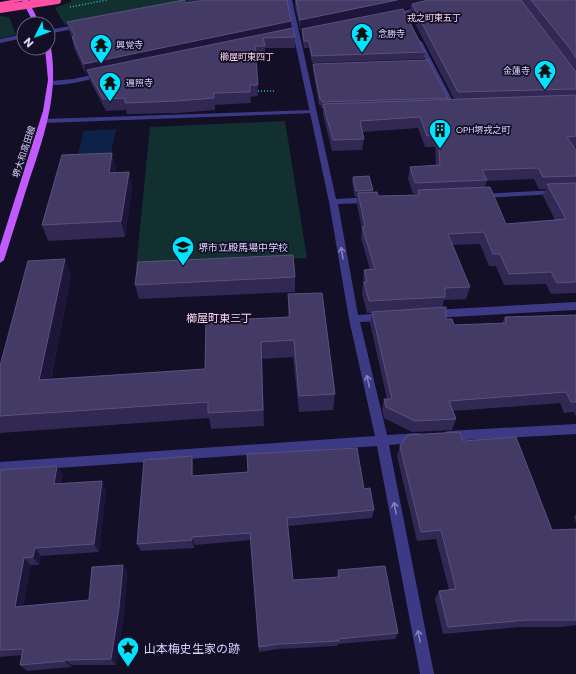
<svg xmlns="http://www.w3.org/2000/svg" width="576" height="674" viewBox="0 0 576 674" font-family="Poppins,'Noto Sans JP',sans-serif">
<rect width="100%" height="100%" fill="#130f26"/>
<!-- green -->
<path fill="#12302f" d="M 71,0 L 204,0 L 65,25 L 55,8 L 71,2 Z
M 0,16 L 9,17 L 16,35 L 0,38 Z
M 285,121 L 307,258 L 136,268 L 150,127 Z"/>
<!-- water -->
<path fill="#0c2248" d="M 116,129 L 109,163 L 75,165 L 84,131 Z"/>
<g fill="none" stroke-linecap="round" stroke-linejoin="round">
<!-- path -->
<path stroke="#2fb8b0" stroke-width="1.5" stroke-dasharray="1 2" stroke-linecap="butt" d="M 70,7 L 107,0
M 258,91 L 276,91"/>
<!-- service -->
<path fill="#3d3a85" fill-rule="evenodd" d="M 313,110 L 316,112 L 315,113 L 44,123 L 41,121 L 44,119 Z"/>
<!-- minor -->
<path fill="#3d3a85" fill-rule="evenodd" d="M 286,0 L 292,0 L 336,199 L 370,197 L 374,200 L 370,203 L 338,204 L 358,315 L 383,313 L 386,314 L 388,317 L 386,320 L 383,321 L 360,322 L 387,435 L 418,433 L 422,434 L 424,438 L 422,442 L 418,443 L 389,445 L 434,674 L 420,674 L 377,446 L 0,472 L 0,462 L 375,436 L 349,319 L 329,202 Z
M 423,6 L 426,8 L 425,9 L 391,17 L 388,15 Z
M 81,24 L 84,26 L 83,27 L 48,34 L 48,30 Z
M 24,34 L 24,38 L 0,43 L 0,39 Z
M 419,40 L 422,42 L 456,107 L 455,108 L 450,107 L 416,42 Z
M 101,73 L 103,74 L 103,76 C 92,79 56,89 48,83 L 51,81 L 73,79 Z
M 576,189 L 576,193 L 480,198 L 476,196 L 480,194 Z
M 576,302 L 576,310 L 433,318 L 428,314 L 433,310 Z
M 576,424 L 576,434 L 448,441 L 444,439 L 442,436 L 444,433 L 448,431 Z"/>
<!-- primary -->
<path fill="#c25bff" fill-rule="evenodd" d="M 22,0 L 28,0 L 40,24 L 34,24 Z
M 48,46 L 51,48 C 59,95 43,140 28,184 C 20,209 12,235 4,260 L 0,263 L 0,246 L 43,111 L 48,80 L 45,48 L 48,48 Z"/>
<!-- motorway -->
<path fill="#ff4fa3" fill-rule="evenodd" d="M 12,0 L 26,0 L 0,6 L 0,2 Z"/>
<!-- motorway-bridge -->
<path stroke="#ff4fa3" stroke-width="8" d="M 0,9 L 57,0"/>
</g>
<!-- wall -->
<path fill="#312854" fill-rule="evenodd" d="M 293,0 L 576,0 L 576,147 L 574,147 L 576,150 L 576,293 L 551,294 L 546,284 L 504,285 L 496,266 L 489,266 L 480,244 L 452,245 L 470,287 L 466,299 L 444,300 L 442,308 L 446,319 L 454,325 L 502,323 L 505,317 L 576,315 L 576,417 L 574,412 L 564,413 L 560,403 L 453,411 L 456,419 L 452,430 L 412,432 L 384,418 L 382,410 L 384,399 L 387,399 L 370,323 L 372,313 L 367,313 L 362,293 L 363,285 L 363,282 L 364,270 L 370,270 L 361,238 L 362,229 L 357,205 L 358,197 L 355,197 L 352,182 L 353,177 L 373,190 L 373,192 L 378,196 L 417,195 L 417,194 L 413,194 L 408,179 L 410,167 L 436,166 L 435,147 L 425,147 L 418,128 L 362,132 L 364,139 L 362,150 L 332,151 L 323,115 L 323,108 L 321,108 L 321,105 L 319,105 L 313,70 L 313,64 L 448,98 L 447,100 L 454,99 L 410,14 L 411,7 L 356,18 L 425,52 L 424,59 L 312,63 L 309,48 L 304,48 L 302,36 L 302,30 L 300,30 L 295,6 L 295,0 ZM 534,179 L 539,189 L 546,189 L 543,196 L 555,220 L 506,224 L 485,187 L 487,181 Z
M 186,3 L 291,28 L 295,37 L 295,48 L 265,48 L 265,57 L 256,57 L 258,96 L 250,97 L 251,103 L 215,105 L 215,110 L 178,113 L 127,114 L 126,110 L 106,111 L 90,81 L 88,74 L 86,75 L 74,48 L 72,37 L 70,33 L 67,22 Z
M 112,153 L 116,169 L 116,173 L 129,172 L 132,188 L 125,237 L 48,241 L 42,225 Z
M 71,276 L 51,379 L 205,369 L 288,317 L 288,294 L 335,394 L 333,410 L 299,412 L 293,357 L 262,359 L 264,426 L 211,429 L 209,418 L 0,433 L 0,366 Z
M 295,277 L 295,292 L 139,299 L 135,285 Z
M 463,441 L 552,530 L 576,529 L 576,625 L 563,627 L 520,627 L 443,634 L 435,599 L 439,591 L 449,590 L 436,539 L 417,541 L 397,456 L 400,446 Z
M 194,465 L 194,476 L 364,489 L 374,510 L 372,518 L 288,526 L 293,580 L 337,577 L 338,570 L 398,633 L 395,639 L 338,644 L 337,646 L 279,649 L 259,652 L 251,540 L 195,545 L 194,548 L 141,551 L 137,544 Z
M 57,466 L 63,475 L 61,484 L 102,481 L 106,490 L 99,552 L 41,556 L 39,565 L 31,565 L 23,606 L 89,600 L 123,565 L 127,572 L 124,614 L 116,665 L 72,665 L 71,667 L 27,671 L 20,665 L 22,655 L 0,657 L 0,470 Z
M 576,514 L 576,523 L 574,517 Z"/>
<!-- shaded-wall -->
<path fill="#1d163a" d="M 397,0 L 445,0 L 412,4 L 411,7 L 300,30 L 300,20 Z
M 291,21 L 291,32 L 87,70 L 88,74 L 86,75 L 84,64 Z
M 112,153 L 116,169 L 113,189 L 109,173 Z
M 129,172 L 132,188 L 125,237 L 121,221 Z
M 65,259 L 71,276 L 47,397 L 39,380 Z
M 192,456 L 194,465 L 194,485 L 192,476 Z
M 57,466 L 63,475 L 60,493 L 54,484 Z
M 102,481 L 106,490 L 99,552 L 94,544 Z
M 192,537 L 195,545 L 194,548 L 192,540 Z
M 35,548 L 41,556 L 39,565 L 33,557 Z
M 24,558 L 31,565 L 22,613 L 15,607 Z
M 123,565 L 127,572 L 124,614 L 116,665 L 111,659 Z
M 65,660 L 72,665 L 71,667 L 65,661 Z"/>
<!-- building -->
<path fill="#433a66" stroke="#5a527e" d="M 184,0 L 186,3 L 205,0 L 287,0 L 291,21 L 84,64 L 72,37 L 75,36 L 67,22 Z
M 296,0 L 397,0 L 300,20 Z
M 428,0 L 521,0 L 576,72 L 576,89 L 458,92 L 412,4 Z
M 531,0 L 576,0 L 576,58 L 571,50 Z
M 403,9 L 425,52 L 312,56 L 309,41 L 304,41 L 302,29 Z
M 293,28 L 295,37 L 263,38 L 265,46 L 255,46 L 258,85 L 250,85 L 250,92 L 214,93 L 214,98 L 177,101 L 125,103 L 125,98 L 103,99 L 87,70 Z
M 428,60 L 448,98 L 322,102 L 321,99 L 320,99 L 313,64 Z
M 576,95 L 576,136 L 567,137 L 576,150 L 576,176 L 543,177 L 538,168 L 482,170 L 487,180 L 415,183 L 410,167 L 440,165 L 438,135 L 427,136 L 420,117 L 360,121 L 364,139 L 333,140 L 323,104 Z
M 112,153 L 109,173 L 129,172 L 121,221 L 42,225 L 62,155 Z
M 369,176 L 373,190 L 356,191 L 353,177 Z
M 576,183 L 576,282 L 557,283 L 551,272 L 509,274 L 500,254 L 493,254 L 484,232 L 448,234 L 470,287 L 445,288 L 445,297 L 369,301 L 364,282 L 367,282 L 364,270 L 375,269 L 362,227 L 365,226 L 358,193 L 377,192 L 378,196 L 419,195 L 418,190 L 490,187 L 506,224 L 566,219 L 547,184 Z
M 293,255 L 295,277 L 135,285 L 138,262 Z
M 65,259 L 39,380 L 205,369 L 206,321 L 290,317 L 288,294 L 322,293 L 335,394 L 299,396 L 294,340 L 261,342 L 263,410 L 208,413 L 208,402 L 0,416 L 0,366 L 28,261 Z
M 446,307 L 446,319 L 452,319 L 454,325 L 506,323 L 505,317 L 576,315 L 576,402 L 571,402 L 566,392 L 449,401 L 456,419 L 415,421 L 386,407 L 384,399 L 392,399 L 372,312 Z
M 460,432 L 463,441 L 516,437 L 552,530 L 576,529 L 576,620 L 527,620 L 448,627 L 439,591 L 456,589 L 441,530 L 421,532 L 400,446 L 408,435 Z
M 357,448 L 364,489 L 370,488 L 374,510 L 287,518 L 293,580 L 339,577 L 338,570 L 385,566 L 398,633 L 338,639 L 339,641 L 279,644 L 259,647 L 250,533 L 192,537 L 192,540 L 137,544 L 144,460 L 192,456 L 192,476 L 248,472 L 247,454 Z
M 57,466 L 54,484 L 102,481 L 94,544 L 35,548 L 33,557 L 24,558 L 15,607 L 89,600 L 92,567 L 123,565 L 119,608 L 111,659 L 65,660 L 65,661 L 20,665 L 23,649 L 0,650 L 0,470 Z"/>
<!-- one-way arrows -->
<defs><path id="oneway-shaft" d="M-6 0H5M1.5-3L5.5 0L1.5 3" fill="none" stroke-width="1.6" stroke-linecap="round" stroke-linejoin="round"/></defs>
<g stroke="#837fbc">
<use href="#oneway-shaft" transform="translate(342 253) rotate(-100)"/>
<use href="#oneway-shaft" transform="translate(368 381) rotate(-103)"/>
<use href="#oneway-shaft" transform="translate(395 508) rotate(-101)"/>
<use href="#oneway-shaft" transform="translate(419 636) rotate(-101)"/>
</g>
<!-- icons -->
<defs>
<g id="temple-pin" transform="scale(1.15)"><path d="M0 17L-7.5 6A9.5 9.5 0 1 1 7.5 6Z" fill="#00e5ff" stroke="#130f26"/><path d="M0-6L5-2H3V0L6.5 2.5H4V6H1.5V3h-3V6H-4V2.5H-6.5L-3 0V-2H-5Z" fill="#111"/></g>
<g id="building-pin" transform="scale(1.15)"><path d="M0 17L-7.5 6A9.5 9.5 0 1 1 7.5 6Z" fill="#00e5ff" stroke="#130f26"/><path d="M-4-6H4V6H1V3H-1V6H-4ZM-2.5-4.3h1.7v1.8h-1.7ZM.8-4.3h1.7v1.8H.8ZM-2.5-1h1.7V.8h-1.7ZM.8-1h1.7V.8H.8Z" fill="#111"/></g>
<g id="school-pin" transform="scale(1.15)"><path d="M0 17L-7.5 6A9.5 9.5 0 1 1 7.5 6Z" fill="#00e5ff" stroke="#130f26"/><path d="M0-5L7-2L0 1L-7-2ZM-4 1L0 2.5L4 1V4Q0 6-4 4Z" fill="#111"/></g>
<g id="sight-pin" transform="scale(1.15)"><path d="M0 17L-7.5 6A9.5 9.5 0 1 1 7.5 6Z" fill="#00e5ff" stroke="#130f26"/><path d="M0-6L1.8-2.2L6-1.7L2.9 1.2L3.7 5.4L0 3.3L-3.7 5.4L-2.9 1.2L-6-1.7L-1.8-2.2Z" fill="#111"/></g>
</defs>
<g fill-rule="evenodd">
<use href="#temple-pin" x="362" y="34"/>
<use href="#temple-pin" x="101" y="45"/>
<use href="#temple-pin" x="545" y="71"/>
<use href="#temple-pin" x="110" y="83"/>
<use href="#building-pin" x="440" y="130"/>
<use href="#school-pin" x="183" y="247"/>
<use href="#sight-pin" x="128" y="648"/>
</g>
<g text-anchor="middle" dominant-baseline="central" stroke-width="3.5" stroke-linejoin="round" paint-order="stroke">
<!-- far-neighbourhood labels -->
<g font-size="9" fill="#ffd6f0" stroke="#130f26">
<text x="434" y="18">戎之町東五丁</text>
<text x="247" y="57">櫛屋町東四丁</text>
</g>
<!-- far-poi labels -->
<g font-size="9" fill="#d9d4ff" stroke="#130f26" text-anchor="start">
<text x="378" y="34">念勝寺</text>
<text x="116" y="45">興覚寺</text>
<text x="530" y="71" text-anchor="end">金蓮寺</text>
<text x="126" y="83">遍照寺</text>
<text x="456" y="130">OPH堺戎之町</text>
</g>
<!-- far-street labels -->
<g font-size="9" fill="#d9d4ff" stroke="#130f26">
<text transform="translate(24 152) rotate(-72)">堺大和高田線</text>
</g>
<!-- poi labels -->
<g font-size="10" fill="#d9d4ff" stroke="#130f26" text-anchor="start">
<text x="198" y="247">堺市立殿馬場中学校</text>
</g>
<!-- neighbourhood labels -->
<g font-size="11" fill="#ffd6f0" stroke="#130f26">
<text x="219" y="318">櫛屋町東三丁</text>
</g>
<!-- near-poi labels -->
<g font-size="12" fill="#d9d4ff" stroke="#130f26" text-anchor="start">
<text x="144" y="648">山本梅史生家の跡</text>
</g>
</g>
<!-- north arrow -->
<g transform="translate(36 36) rotate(228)"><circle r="19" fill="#130f26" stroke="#625e7d"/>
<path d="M0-3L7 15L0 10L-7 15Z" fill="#00e5ff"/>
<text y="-6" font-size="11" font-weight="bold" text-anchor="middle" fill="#d9d4ff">N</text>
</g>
</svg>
